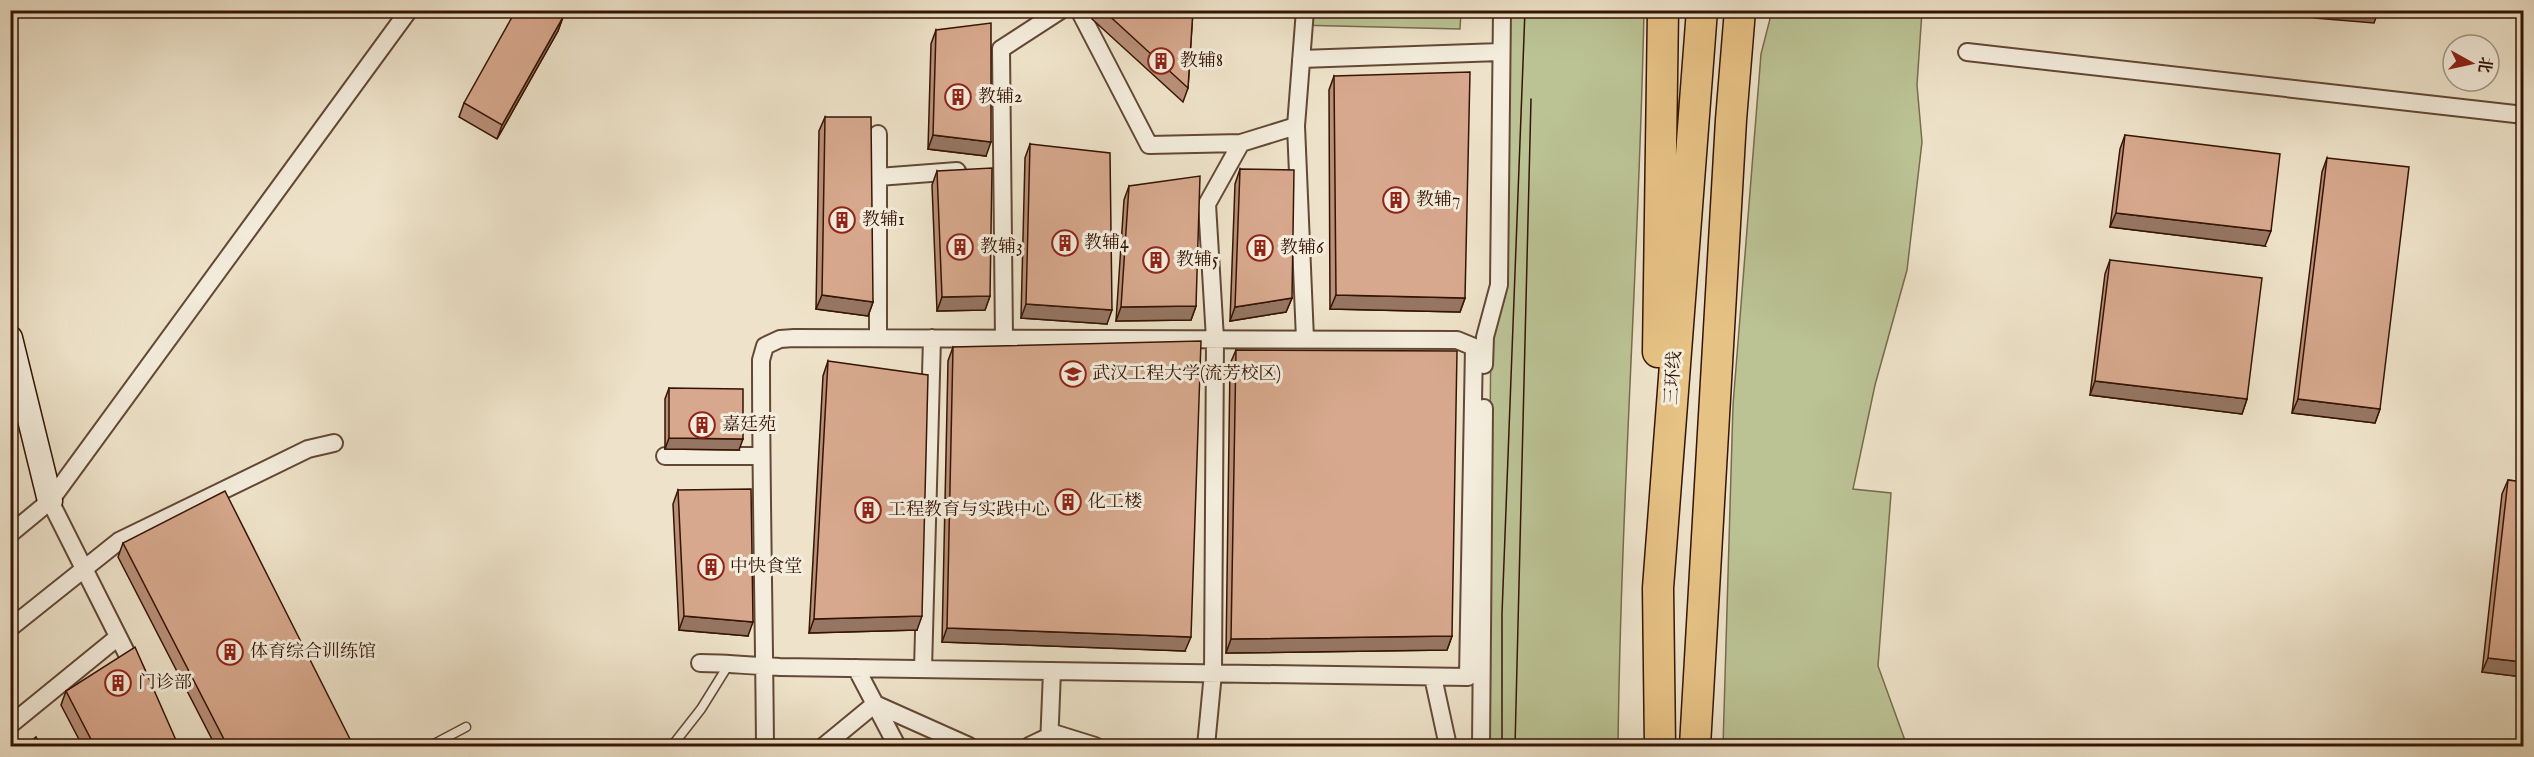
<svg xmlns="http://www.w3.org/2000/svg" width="2534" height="757" viewBox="0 0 2534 757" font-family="'IM FELL English','Noto Serif SC',serif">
<rect width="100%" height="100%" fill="#eee3ca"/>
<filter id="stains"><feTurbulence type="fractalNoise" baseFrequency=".00333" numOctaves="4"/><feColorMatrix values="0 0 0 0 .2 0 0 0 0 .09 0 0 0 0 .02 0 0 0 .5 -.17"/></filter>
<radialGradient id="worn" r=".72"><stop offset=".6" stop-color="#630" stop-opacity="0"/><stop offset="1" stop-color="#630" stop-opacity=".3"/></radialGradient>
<!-- green -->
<path fill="#bbc395" stroke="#786c4c" stroke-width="1.5" d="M 1296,11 L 1461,11 L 1460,29 L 1295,25 Z
M 1494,11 L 1644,11 C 1639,256 1621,501 1618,746 L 1487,746 Z
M 1772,11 L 1922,11 L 1917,85 L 1922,142 L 1907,270 L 1875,385 L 1853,489 L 1891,493 L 1878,666 L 1907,746 L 1723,746 L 1733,405 L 1761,54 Z"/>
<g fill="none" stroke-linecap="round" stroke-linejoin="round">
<!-- lane casing -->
<g stroke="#634835" stroke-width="11">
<path id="lane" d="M 430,746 L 466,727
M 672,746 L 701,709 L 729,664"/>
</g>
<!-- street casing -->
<g stroke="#634835" stroke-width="20">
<path id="street" d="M 1079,10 L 1149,145 L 1241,143 L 1296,126
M 1305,10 L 1296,126 L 1305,339
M 1967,52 L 2524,115
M 1301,59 L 1500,52
M 878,177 L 957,171
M 878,338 L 878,134
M 1004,339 L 1001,49 L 1061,10
M 1484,365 L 1485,337 L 1499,285 L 1502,10
M 665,456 L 761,456
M 50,501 L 136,672
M 10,534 L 50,501 L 409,10
M 10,628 L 119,541 L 308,449 L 334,443
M 700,663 C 727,663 753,666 780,667 L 1468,677 L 1474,347 L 1457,340 L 794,338 L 780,339 L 765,346 L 761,360 C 761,489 764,618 765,746
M 856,668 L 897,746
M 923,669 L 932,338
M 1433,677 L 1448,746
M 10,725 L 118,637
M 1050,732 L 1095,746
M 824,746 L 875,704 L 969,746
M 1029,746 L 1050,736
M 1049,746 L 1052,671
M 1206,746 L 1213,673 L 1215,339 L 1207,204 L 1241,143
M 1481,746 L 1484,408"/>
</g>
<!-- secondary casing -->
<g stroke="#351403" stroke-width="27">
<path id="secondary" d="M 10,338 L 50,501"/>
</g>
<!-- highway casing -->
<g stroke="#351403" stroke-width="33">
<path id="highway" d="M 1658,352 L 1663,10
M 1660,746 L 1658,588 L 1702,10
M 1695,746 L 1731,120 L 1740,10"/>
</g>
<!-- lane -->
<use href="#lane" stroke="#f4eddd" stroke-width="8"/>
<!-- street -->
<use href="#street" stroke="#f4eddd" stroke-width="16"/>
<!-- secondary -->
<use href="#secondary" stroke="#f4eddd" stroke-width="24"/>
<!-- highway -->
<use href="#highway" stroke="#e7c285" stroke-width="30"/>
<!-- tram -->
<path stroke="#351403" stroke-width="1.5" d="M 1502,746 L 1502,614 L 1525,10
M 1515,746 L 1531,99"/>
</g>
<!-- wall -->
<path fill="#b99079" stroke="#351403" stroke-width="1.5" d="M 1092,10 L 1193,10 L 1188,88 L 1183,102 L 1092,19 Z
M 563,17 L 558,31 L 497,139 L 459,117 L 464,103 Z
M 936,30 L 986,156 L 928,149 L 931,44 Z
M 1334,76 L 1465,298 L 1460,312 L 1330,309 L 1329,90 Z
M 825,117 L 873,302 L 868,316 L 816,309 L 819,131 Z
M 2125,135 L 2265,246 L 2110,227 L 2120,149 Z
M 1030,144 L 1107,324 L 1021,318 L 1025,158 Z
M 2327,158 L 2380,409 L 2375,423 L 2292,413 L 2322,172 Z
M 1240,169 L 1292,298 L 1286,312 L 1230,321 L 1235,184 Z
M 937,171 L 990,296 L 985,310 L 937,311 L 932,185 Z
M 1129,186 L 1196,306 L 1191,320 L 1116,321 L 1124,200 Z
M 2110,260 L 2247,399 L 2242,414 L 2090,395 L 2105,274 Z
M 953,347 L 1185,651 L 942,642 L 948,361 Z
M 1236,350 L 1452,636 L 1447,650 L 1226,653 L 1230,364 Z
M 828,361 L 917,630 L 809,633 L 823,376 Z
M 669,388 L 739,450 L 665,449 L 665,399 Z
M 2508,480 L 2523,482 L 2523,677 L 2482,672 L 2502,494 Z
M 678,490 L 748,636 L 679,630 L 673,504 Z
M 123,543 L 354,747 L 216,747 L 118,557 Z
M 66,691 L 179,747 L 83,747 L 61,705 Z"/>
<!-- shaded-wall -->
<path fill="#967663" stroke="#351403" stroke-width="1.5" d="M 2178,10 L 2239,10 L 2236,17 L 2178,12 Z
M 2318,10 L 2362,10 L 2378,12 L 2374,23 L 2315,18 Z
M 563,17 L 558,31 L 497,139 L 502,125 Z
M 933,135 L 991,142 L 986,156 L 928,149 Z
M 2116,213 L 2271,231 L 2265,246 L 2110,227 Z
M 822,295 L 873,302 L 868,316 L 816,309 Z
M 1336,295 L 1465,298 L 1460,312 L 1330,309 Z
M 990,296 L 985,310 L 937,311 L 942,297 Z
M 1292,298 L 1286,312 L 1230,321 L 1235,307 Z
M 1026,304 L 1112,310 L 1107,324 L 1021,318 Z
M 1196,306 L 1191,320 L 1116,321 L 1121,307 Z
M 2095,381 L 2247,399 L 2242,414 L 2090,395 Z
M 2298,399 L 2380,409 L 2375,423 L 2292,413 Z
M 669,438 L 743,439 L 739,450 L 665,449 Z
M 684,616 L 753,622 L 748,636 L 679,630 Z
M 922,616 L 917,630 L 809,633 L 814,619 Z
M 947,628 L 1191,637 L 1185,651 L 942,642 Z
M 1452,636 L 1447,650 L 1226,653 L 1231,639 Z
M 2488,658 L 2523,662 L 2523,677 L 2482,672 Z"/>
<!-- building -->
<path fill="#d7a88d" stroke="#351403" stroke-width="1.5" d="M 516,10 L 551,10 L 563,17 L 502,125 L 464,103 Z
M 1103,10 L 1193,10 L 1188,88 Z
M 991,23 L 991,142 L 933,135 L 936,30 Z
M 1470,72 L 1465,298 L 1336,295 L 1334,76 Z
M 825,117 L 871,117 L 873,302 L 822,295 Z
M 2125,135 L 2280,154 L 2271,231 L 2116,213 Z
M 1030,144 L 1110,153 L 1112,310 L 1026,304 Z
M 2327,158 L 2409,167 L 2380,409 L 2298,399 Z
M 992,168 L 990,296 L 942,297 L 937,171 Z
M 1240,169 L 1294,170 L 1292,298 L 1235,307 Z
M 1200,176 L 1196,306 L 1121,307 L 1129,186 Z
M 2110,260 L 2262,278 L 2247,399 L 2095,381 Z
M 1201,341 L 1191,637 L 947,628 L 953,347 Z
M 1236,350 L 1457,351 L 1452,636 L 1231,639 Z
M 828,361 L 928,375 L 922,616 L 814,619 Z
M 669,388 L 743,389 L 743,439 L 669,438 Z
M 2508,480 L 2523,482 L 2523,662 L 2488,658 Z
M 751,489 L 753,622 L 684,616 L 678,490 Z
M 225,491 L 354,747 L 228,747 L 123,543 Z
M 135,647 L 179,747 L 95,747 L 66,691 Z
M 36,737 L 42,747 L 24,747 Z"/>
<!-- icons -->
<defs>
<g id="building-ring" transform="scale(1.35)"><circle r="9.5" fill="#f4eddd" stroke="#8f2418" stroke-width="1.5"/><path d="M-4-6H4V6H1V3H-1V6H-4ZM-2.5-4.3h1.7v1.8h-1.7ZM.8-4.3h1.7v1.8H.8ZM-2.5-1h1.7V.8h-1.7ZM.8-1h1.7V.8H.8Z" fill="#8f2418"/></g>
<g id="university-ring" transform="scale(1.35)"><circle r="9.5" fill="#f4eddd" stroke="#8f2418" stroke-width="1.5"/><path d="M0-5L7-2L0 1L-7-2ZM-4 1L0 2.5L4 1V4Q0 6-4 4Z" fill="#8f2418"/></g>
</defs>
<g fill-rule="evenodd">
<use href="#building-ring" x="1161" y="61"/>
<use href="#building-ring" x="958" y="97"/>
<use href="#building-ring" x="1396" y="200"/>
<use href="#building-ring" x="842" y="220"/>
<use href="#building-ring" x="1065" y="243"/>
<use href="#building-ring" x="960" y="247"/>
<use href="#building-ring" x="1260" y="248"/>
<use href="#building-ring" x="1156" y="260"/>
<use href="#university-ring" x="1073" y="374"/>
<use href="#building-ring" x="702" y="425"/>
<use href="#building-ring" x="1068" y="502"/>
<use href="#building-ring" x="868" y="510"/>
<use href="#building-ring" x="711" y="567"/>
<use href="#building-ring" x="230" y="652"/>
<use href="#building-ring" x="118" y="683"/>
</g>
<g text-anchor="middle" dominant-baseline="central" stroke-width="6" stroke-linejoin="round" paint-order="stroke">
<!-- poi labels -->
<g font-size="18" fill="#351403" stroke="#f4eddd" text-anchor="start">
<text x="1180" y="61">教辅8</text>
<text x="978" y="97">教辅2</text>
<text x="1416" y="200">教辅7</text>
<text x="862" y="220">教辅1</text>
<text x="1084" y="243">教辅4</text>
<text x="980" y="247">教辅3</text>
<text x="1280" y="248">教辅6</text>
<text x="1176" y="260">教辅5</text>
<text x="1092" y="374">武汉工程大学(流芳校区)</text>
<text x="722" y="425">嘉廷苑</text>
<text x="1088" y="502">化工楼</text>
<text x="888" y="510">工程教育与实践中心</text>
<text x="730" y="567">中快食堂</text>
<text x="250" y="652">体育综合训练馆</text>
<text x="138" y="683">门诊部</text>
</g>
<!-- street labels -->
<g font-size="18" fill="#351403" stroke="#f4eddd">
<text transform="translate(1674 378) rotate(-86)">三环线</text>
</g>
</g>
<!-- margin -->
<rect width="2534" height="757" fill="none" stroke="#eee3ca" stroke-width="36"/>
<rect x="12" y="12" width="2510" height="733" fill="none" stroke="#351403" stroke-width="3"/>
<rect x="18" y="18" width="2498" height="721" fill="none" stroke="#351403" stroke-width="1.5"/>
<!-- north arrow -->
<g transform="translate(2471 63) rotate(98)"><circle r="28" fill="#f4eddd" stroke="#a89686" stroke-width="1.5"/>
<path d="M0-4.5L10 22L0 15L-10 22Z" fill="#8f2418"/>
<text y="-9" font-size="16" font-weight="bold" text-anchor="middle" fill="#351403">北</text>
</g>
<rect width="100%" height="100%" filter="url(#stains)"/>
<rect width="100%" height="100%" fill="url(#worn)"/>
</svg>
